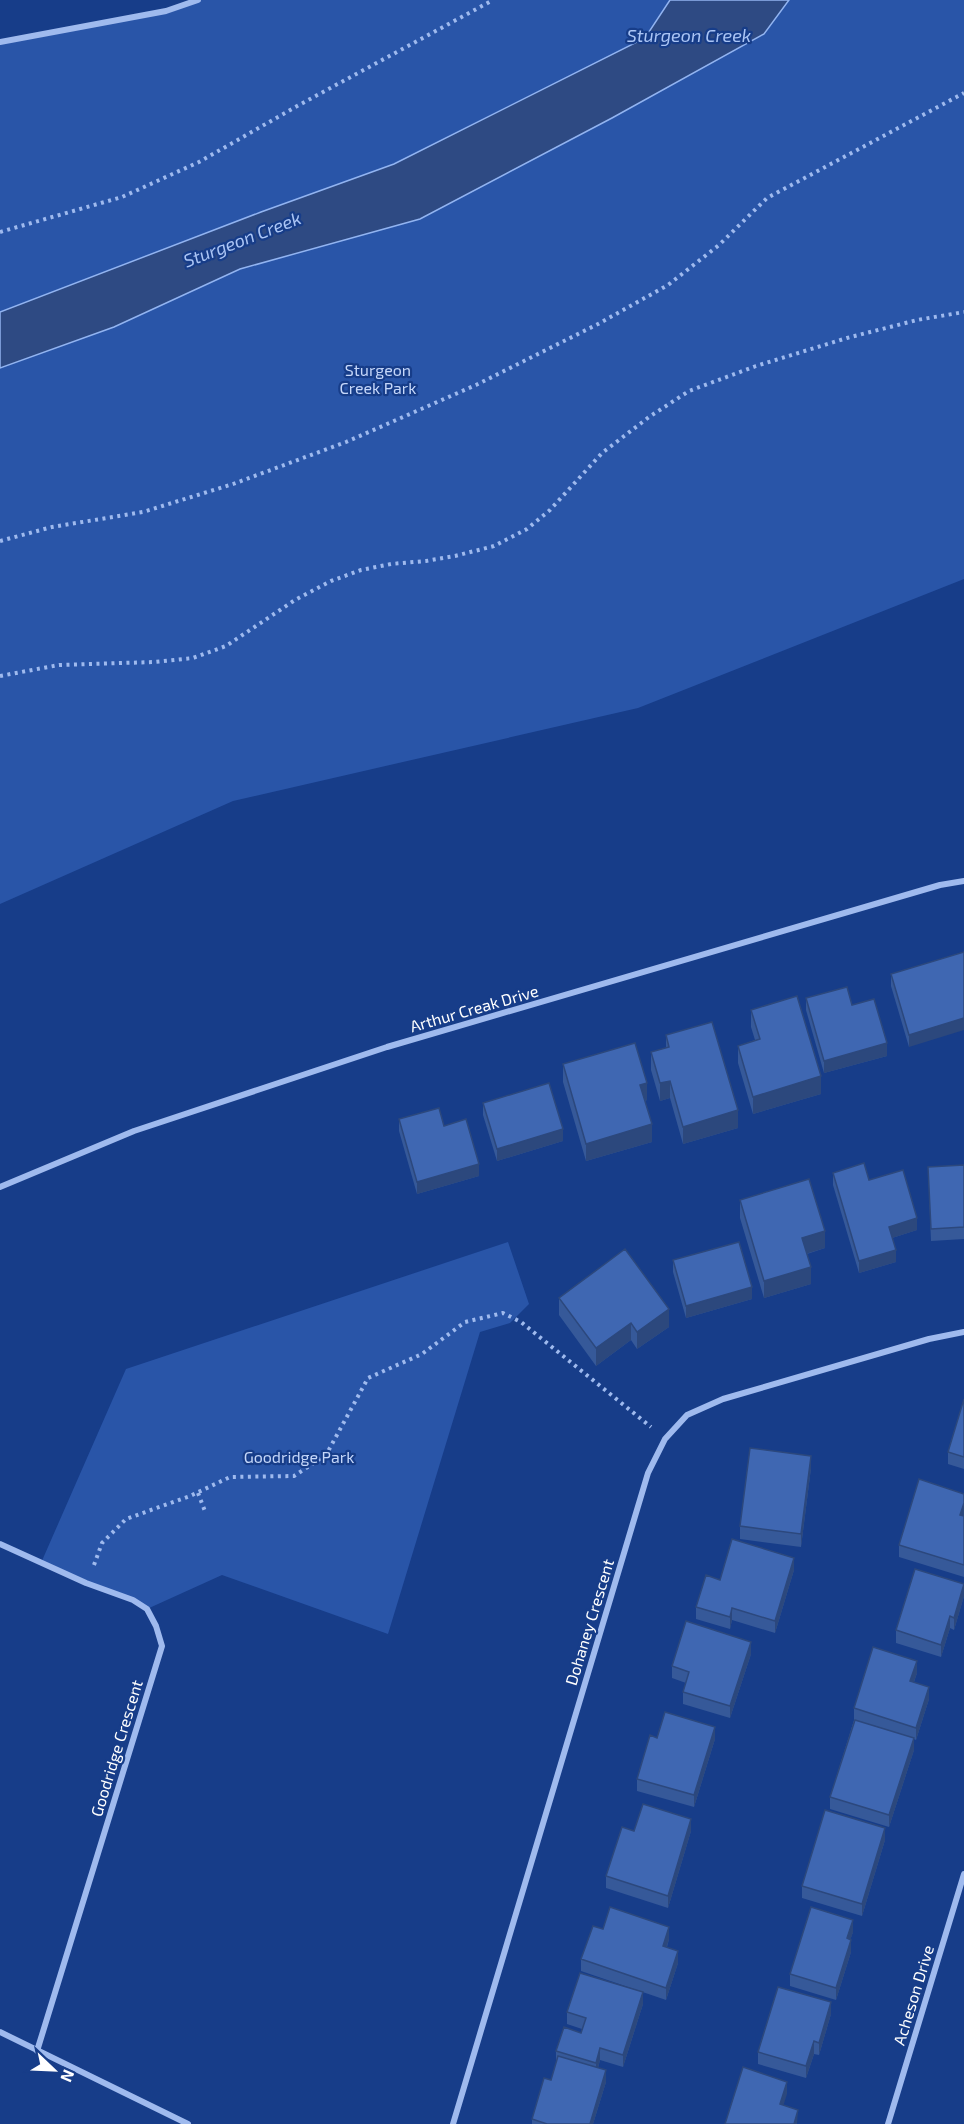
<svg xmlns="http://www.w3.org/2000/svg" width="964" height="2124" viewBox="0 0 964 2124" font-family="'Exo 2',sans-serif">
<rect width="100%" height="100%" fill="#173d89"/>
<!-- green -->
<path fill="#2955a8" d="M 198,0 L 964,0 L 964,579 L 638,708 L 233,801 L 0,904 L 0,42 L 166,11 Z
M 508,1242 L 529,1304 L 510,1323 L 480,1332 L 388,1634 L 222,1575 L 147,1609 L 133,1600 L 41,1563 L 126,1369 Z"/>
<!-- water -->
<path fill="#2e4a83" stroke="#92b4f1" stroke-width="1.5" d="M 670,0 L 789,0 L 764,34 L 612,118 L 420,219 L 240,269 L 114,327 L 0,368 L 0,312 L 261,212 L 394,164 L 645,38 Z"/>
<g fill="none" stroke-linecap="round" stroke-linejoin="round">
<!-- path -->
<path stroke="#9fbaee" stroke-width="4" stroke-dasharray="3 4.5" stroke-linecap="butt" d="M 0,232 L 122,197 L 199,162 L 299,105 L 493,0
M 0,541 L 52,527 L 143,512 L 233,484 L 346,442 L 476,385 L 598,324 L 668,285 L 719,245 L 767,198 L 964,93
M 0,676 L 59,665 L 154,662 L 193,658 L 226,646 L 295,600 L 331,581 L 361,570 L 391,564 L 426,561 L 455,556 L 494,546 L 527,529 L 550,510 L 602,453 L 649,417 L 689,391 L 756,366 L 847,338 L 917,320 L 964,312
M 198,1493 L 206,1514
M 94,1565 L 102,1543 L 126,1519 L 190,1496 L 230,1477 L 294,1476 L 326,1455 L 368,1378 L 422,1354 L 465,1322 L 503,1313 L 521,1322 L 651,1427"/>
<!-- street -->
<path stroke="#9fbaee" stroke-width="6" d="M 0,42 L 166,11 L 198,0
M 0,1187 L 134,1131 L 387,1047 L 940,885 L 964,881
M 0,1544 L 86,1583 L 133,1600 L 147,1609 L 156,1626 L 162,1646 L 37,2051
M 0,2032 L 188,2124
M 453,2124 L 648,1473 L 665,1439 L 687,1415 L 723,1399 L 929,1339 L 964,1332
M 888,2124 L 964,1874"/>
</g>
<!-- wall -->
<path fill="#365999" d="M 964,952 L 909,1047 L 891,986 L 891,974 Z
M 806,998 L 852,1005 L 887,1056 L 824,1073 L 806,1010 Z
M 751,1010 L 821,1094 L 753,1114 L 738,1063 L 738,1046 L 755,1040 L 751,1027 Z
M 666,1035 L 738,1128 L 683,1144 L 670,1098 L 660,1101 L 651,1070 L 651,1052 L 666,1048 Z
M 563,1064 L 647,1100 L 645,1101 L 652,1142 L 586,1161 L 563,1082 Z
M 483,1103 L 563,1141 L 497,1161 L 483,1115 Z
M 399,1119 L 444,1126 L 479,1176 L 417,1194 L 399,1131 Z
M 964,1165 L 964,1239 L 931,1241 L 928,1167 Z
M 833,1173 L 869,1180 L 917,1230 L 892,1238 L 896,1262 L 859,1273 L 833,1185 Z
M 740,1200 L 825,1248 L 807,1254 L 811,1284 L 764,1298 L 740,1218 Z
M 673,1260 L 752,1299 L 686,1318 L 673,1272 Z
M 559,1298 L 669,1327 L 637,1349 L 631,1340 L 596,1366 L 559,1315 Z
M 964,1399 L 964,1469 L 948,1464 L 948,1452 Z
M 811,1468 L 801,1547 L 740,1539 L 740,1526 Z
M 964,1494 L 964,1577 L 899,1557 L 899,1545 Z
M 794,1570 L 775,1633 L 732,1620 L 730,1629 L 696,1619 L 696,1607 L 720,1580 Z
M 964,1596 L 954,1630 L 950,1628 L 941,1657 L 896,1643 L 896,1630 Z
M 751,1654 L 730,1718 L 683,1704 L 683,1692 L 686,1683 L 672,1678 L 672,1666 Z
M 917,1673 L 914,1682 L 929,1699 L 916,1740 L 914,1739 L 914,1750 L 889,1827 L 830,1809 L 830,1797 L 854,1720 L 854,1708 Z
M 715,1739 L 694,1807 L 637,1791 L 637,1779 Z
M 634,1831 L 691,1831 L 668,1908 L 606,1888 L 606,1876 Z
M 885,1840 L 862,1916 L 802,1898 L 802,1886 Z
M 603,1929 L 669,1939 L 667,1947 L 678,1963 L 666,2000 L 581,1971 L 581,1959 Z
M 853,1932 L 850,1940 L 851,1952 L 836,2000 L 790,1986 L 790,1974 Z
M 643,2004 L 623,2067 L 600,2060 L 598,2068 L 606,2082 L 593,2124 L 532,2124 L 532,2119 L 551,2080 L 556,2063 L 556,2051 L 581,2033 L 582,2029 L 567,2024 L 567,2012 Z
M 831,2014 L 819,2055 L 814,2054 L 806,2078 L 758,2064 L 758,2052 Z"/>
<!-- shaded-wall -->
<path fill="#2c487d" d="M 964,1018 L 964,1030 L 909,1047 L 909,1035 Z
M 887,1043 L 887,1056 L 824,1073 L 824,1061 Z
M 821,1076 L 821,1094 L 753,1114 L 753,1097 Z
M 670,1081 L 670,1098 L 660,1101 L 660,1083 Z
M 647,1083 L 647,1100 L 640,1102 L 640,1085 Z
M 738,1110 L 738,1128 L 683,1144 L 683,1127 Z
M 652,1124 L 652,1142 L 586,1161 L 586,1144 Z
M 563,1129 L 563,1141 L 497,1161 L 497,1149 Z
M 479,1164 L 479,1176 L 417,1194 L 417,1182 Z
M 917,1218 L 917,1230 L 889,1239 L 889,1227 Z
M 825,1231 L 825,1248 L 802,1255 L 802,1238 Z
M 896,1250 L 896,1262 L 859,1273 L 859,1261 Z
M 811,1267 L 811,1284 L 764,1298 L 764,1281 Z
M 752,1287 L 752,1299 L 686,1318 L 686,1306 Z
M 669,1309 L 669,1327 L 637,1349 L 637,1332 Z
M 631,1323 L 631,1340 L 596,1366 L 596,1348 Z
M 811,1456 L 811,1468 L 801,1547 L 801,1534 Z
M 964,1503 L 964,1515 L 960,1527 L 960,1515 Z
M 794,1558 L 794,1570 L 775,1633 L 775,1621 Z
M 964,1584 L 964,1596 L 954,1630 L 954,1618 Z
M 732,1608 L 732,1620 L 730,1629 L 730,1617 Z
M 950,1616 L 950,1628 L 941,1657 L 941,1645 Z
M 751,1642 L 751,1654 L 730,1718 L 730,1706 Z
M 917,1661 L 917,1673 L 910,1693 L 910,1681 Z
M 929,1687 L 929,1699 L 916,1740 L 916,1728 Z
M 715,1727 L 715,1739 L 694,1807 L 694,1795 Z
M 914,1738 L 914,1750 L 889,1827 L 889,1815 Z
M 691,1819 L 691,1831 L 668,1908 L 668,1896 Z
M 885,1828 L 885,1840 L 862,1916 L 862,1904 Z
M 853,1920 L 853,1932 L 847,1950 L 847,1938 Z
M 669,1927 L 669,1939 L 663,1958 L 663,1946 Z
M 851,1940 L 851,1952 L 836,2000 L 836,1988 Z
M 678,1951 L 678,1963 L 666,2000 L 666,1988 Z
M 643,1992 L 643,2004 L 623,2067 L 623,2055 Z
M 831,2002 L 831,2014 L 819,2055 L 819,2043 Z
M 814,2041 L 814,2054 L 806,2078 L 806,2066 Z
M 600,2048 L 600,2060 L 596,2075 L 596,2063 Z
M 606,2070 L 606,2082 L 593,2124 L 590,2124 Z
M 787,2082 L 787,2094 L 780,2116 L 780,2104 Z
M 798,2110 L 797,2124 L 794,2124 Z"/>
<!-- building -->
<path fill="#3f67b2" stroke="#2c487d" stroke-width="1.5" d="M 964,952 L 964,1018 L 909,1035 L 891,974 Z
M 847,987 L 852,1005 L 874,999 L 887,1043 L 824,1061 L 806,998 Z
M 797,996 L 821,1076 L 753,1097 L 738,1046 L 760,1039 L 751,1010 Z
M 712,1022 L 738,1110 L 683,1127 L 670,1081 L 660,1083 L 651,1052 L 669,1047 L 666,1035 Z
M 635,1043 L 647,1083 L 640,1085 L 652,1124 L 586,1144 L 563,1064 Z
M 549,1083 L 563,1129 L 497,1149 L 483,1103 Z
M 439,1108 L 444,1126 L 466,1119 L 479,1164 L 417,1182 L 399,1119 Z
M 864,1163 L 869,1180 L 903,1170 L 917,1218 L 889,1227 L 896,1250 L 859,1261 L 833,1173 Z
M 964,1165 L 964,1227 L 931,1229 L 928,1167 Z
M 809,1179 L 825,1231 L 802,1238 L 811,1267 L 764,1281 L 740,1200 Z
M 739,1242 L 752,1287 L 686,1306 L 673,1260 Z
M 625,1249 L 669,1309 L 637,1332 L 631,1323 L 596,1348 L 559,1298 Z
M 964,1399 L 964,1457 L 948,1452 Z
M 750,1448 L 811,1456 L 801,1534 L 740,1526 Z
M 919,1479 L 964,1494 L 964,1503 L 960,1515 L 964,1516 L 964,1565 L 899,1545 Z
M 732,1539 L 794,1558 L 775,1621 L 732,1608 L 730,1617 L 696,1607 L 706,1575 L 720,1580 Z
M 915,1569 L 964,1584 L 954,1618 L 950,1616 L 941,1645 L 896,1630 Z
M 686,1621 L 751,1642 L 730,1706 L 683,1692 L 689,1672 L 672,1666 Z
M 873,1647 L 917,1661 L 910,1681 L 929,1687 L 916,1728 L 854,1708 Z
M 665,1712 L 715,1727 L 694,1795 L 637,1779 L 650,1735 L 657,1738 Z
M 855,1720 L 914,1738 L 889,1815 L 830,1797 Z
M 643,1804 L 691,1819 L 668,1896 L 606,1876 L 622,1827 L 634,1831 Z
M 825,1810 L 885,1828 L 862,1904 L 802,1886 Z
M 610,1907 L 669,1927 L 663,1946 L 678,1951 L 666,1988 L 581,1959 L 593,1926 L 603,1929 Z
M 811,1907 L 853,1920 L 847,1938 L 851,1940 L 836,1988 L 790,1974 Z
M 580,1973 L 643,1992 L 623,2055 L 600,2048 L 596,2063 L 556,2051 L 564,2027 L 581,2033 L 586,2018 L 567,2012 Z
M 778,1987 L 831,2002 L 819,2043 L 814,2041 L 806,2066 L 758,2052 Z
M 558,2056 L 606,2070 L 590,2124 L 547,2124 L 532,2119 L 544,2078 L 551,2080 Z
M 743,2067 L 787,2082 L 780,2104 L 798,2110 L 794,2124 L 725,2124 Z"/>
<g text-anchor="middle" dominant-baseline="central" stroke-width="4.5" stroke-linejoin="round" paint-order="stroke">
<!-- park labels -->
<g font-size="16" fill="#c5d7fa" stroke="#173d89">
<text x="378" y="369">Sturgeon<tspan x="378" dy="18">Creek Park</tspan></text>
<text x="299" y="1456">Goodridge Park</text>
</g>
<!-- street labels -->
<g font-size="16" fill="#fff" stroke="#173d89">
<text transform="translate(474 1008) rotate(-16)">Arthur Creak Drive</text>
<text transform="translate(589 1622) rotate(-73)">Dohaney Crescent</text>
<text transform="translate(116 1748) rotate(-73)">Goodridge Crescent</text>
<text transform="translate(913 1995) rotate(-73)">Acheson Drive</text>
</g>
<!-- water labels -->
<g font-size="18" font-style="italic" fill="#abc5f5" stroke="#173d89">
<text x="689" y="35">Sturgeon Creek</text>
<text transform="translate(242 239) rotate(-21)">Sturgeon Creek</text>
</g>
</g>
<!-- north arrow -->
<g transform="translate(54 2070) rotate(113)" stroke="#173d89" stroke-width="4.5" paint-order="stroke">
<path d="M0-4.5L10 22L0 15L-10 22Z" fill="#ffffff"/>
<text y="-9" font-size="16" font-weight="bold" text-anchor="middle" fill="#ffffff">N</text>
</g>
</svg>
